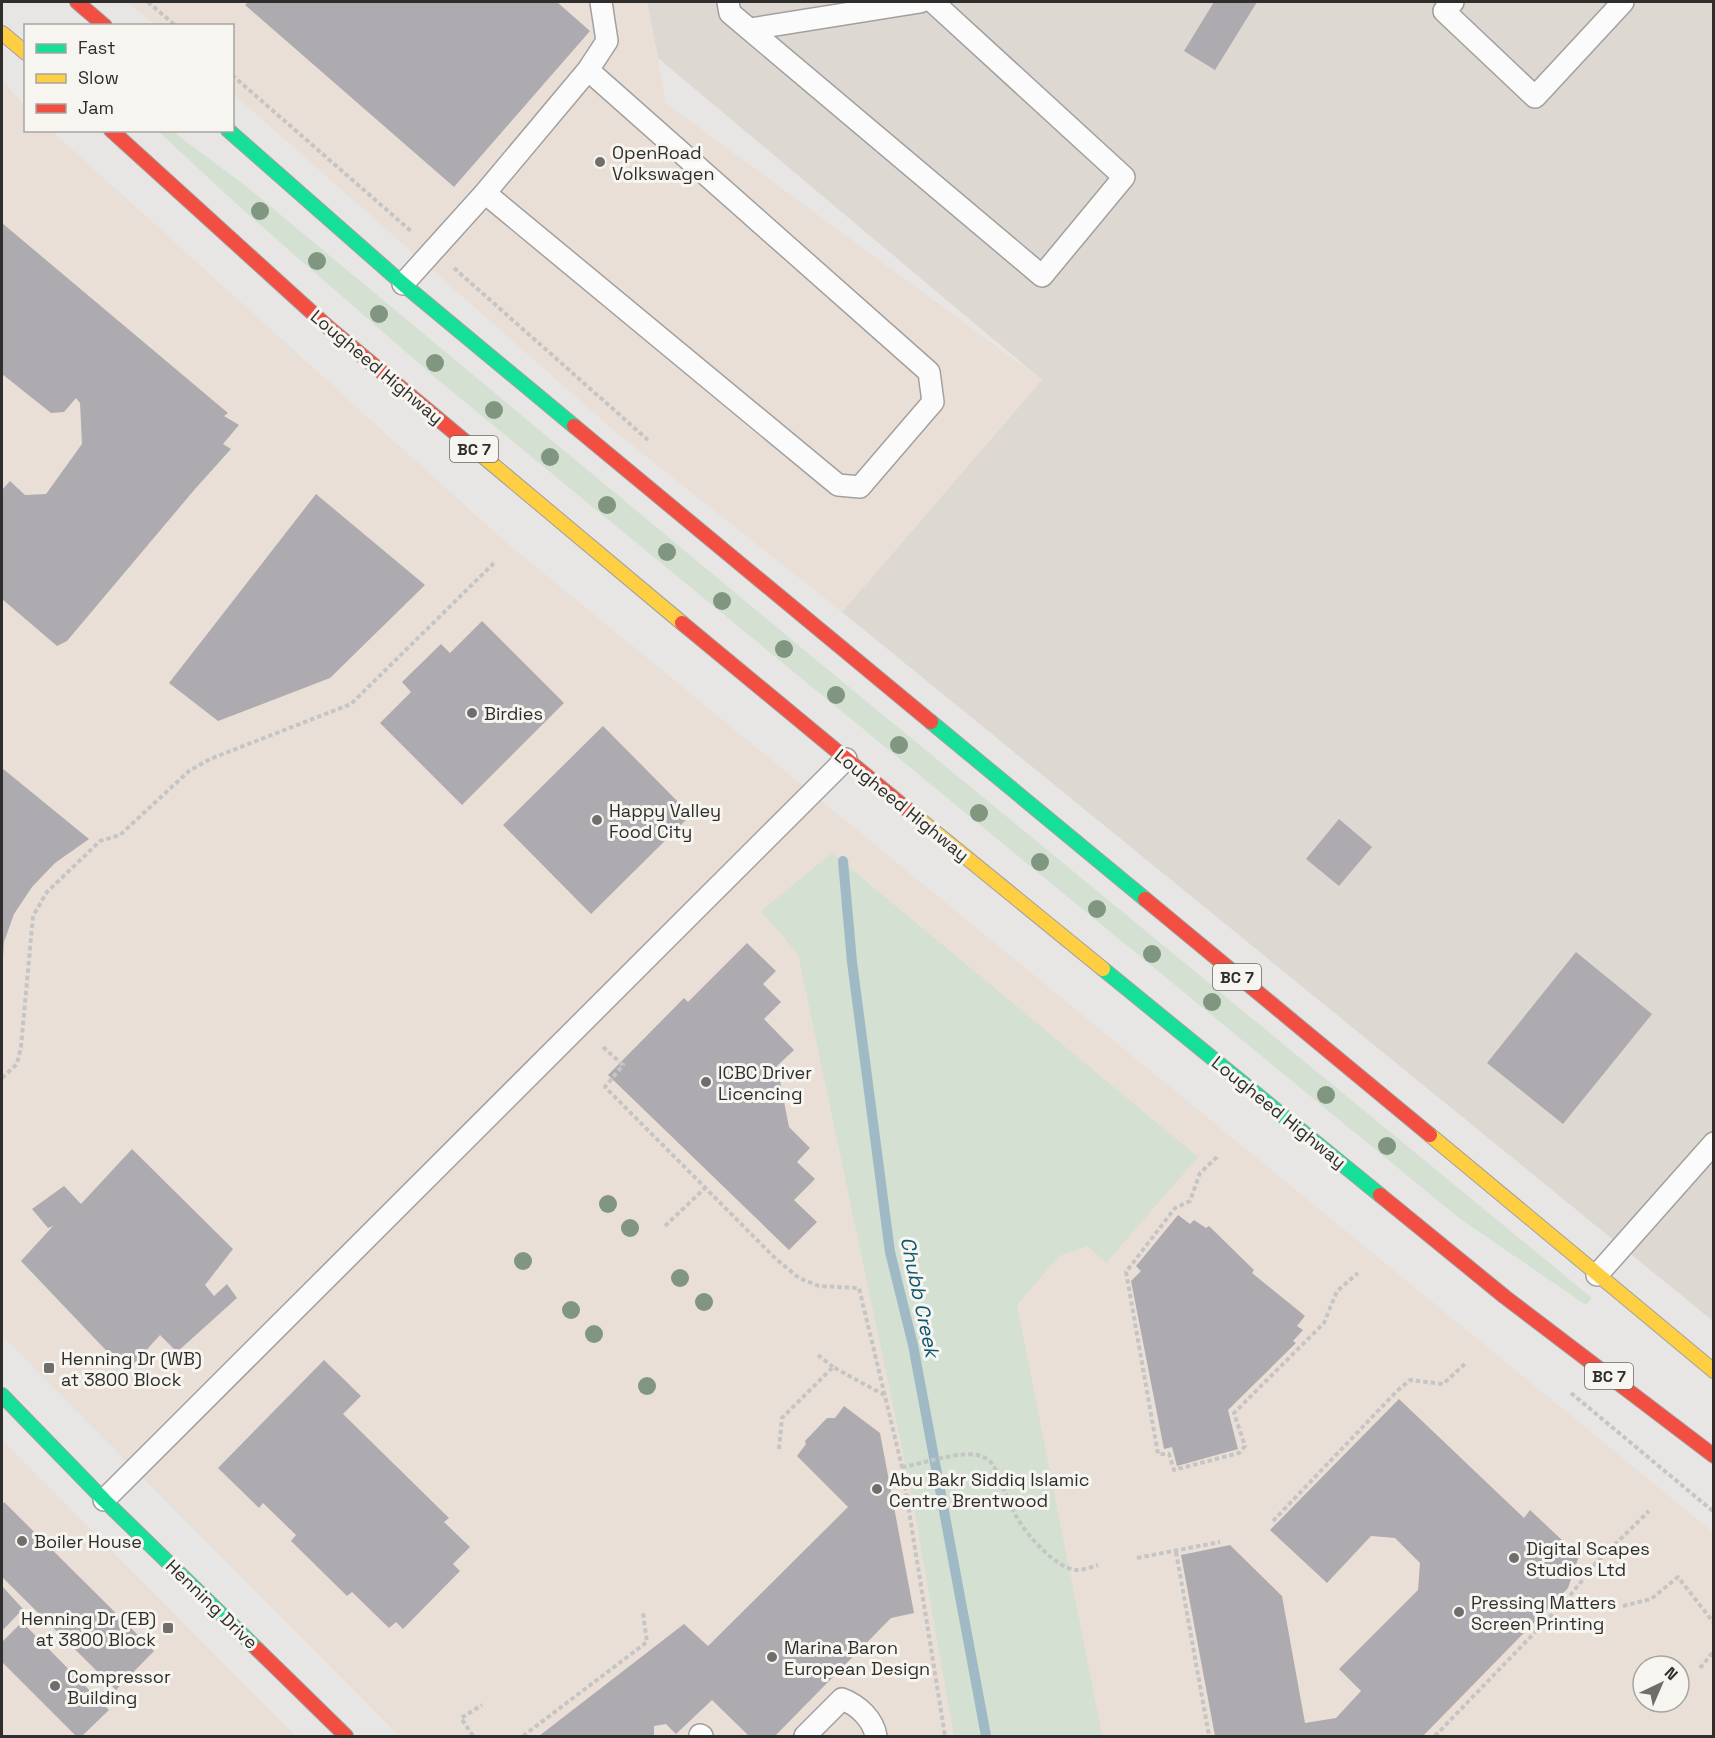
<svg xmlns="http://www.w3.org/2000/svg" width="1715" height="1738" viewBox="0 0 1715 1738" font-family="'Space Grotesk',sans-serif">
<rect width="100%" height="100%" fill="#e8e6e4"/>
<!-- commercial -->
<path fill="#eadfd6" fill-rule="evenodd" d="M 127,2 L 647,2 L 666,103 L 1042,380 L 842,612 L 619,435 L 233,94 L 232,26 L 155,25 Z
M 2,80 L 25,106 L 26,130 L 52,131 L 501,538 L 1713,1532 L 1713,1736 L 399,1736 L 2,1336 ZM 1643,1666 L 1679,1666 L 1679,1702 L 1643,1702 Z
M 2,1440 L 296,1736 L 2,1736 Z"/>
<!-- built -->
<path fill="#ddd8d1" d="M 647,2 L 1713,2 L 1713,1321 L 842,612 L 1042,380 L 658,58 Z"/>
<!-- green -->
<path fill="#d3e0d2" d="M 158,131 L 172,131 L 247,187 L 821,664 L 1592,1298 L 1586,1305 L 1459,1218 L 438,380 L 243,210 Z
M 832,853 L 1198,1157 L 1106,1263 L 1088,1246 L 1059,1256 L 1017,1305 L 1102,1736 L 954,1736 L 910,1486 L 798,954 L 761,911 Z"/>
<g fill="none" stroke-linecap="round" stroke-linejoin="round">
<!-- stream -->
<path stroke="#a0bac5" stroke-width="10" d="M 843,861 L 852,962 L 890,1252 L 913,1345 L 986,1736"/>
</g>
<!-- building -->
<path fill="#adabb0" d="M 248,2 L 557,2 L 590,31 L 454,187 L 245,5 Z
M 1214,2 L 1257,2 L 1215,70 L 1184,51 Z
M 2,223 L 228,413 L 224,416 L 239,425 L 223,444 L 231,449 L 195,489 L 67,641 L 57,646 L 2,599 L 2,490 L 10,481 L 25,495 L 46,494 L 82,444 L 80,403 L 76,398 L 64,412 L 51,413 L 2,374 Z
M 316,494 L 425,585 L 330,678 L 218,721 L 169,683 Z
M 482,621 L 564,703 L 462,805 L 380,723 L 411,692 L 402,682 L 441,644 L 450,653 Z
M 603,726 L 691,815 L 591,914 L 503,825 Z
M 2,768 L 89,839 L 55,863 L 32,887 L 14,914 L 4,942 L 3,958 L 2,958 Z
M 1339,819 L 1372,847 L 1339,886 L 1306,859 Z
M 747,943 L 776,971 L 763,984 L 781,1002 L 764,1019 L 794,1050 L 777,1066 L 789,1127 L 810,1148 L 797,1162 L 815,1179 L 794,1200 L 817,1222 L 789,1250 L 608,1075 L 684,998 L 688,1002 Z
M 1576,952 L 1652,1014 L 1563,1124 L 1487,1063 Z
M 132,1149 L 233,1249 L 205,1285 L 214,1296 L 227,1284 L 237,1298 L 177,1352 L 160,1335 L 132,1366 L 119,1364 L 21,1261 L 53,1226 L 48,1228 L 32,1209 L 64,1186 L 81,1204 Z
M 1178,1215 L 1190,1224 L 1194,1220 L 1206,1228 L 1209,1226 L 1254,1270 L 1252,1273 L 1305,1316 L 1297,1326 L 1303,1330 L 1293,1341 L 1296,1343 L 1228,1410 L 1238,1449 L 1177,1466 L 1172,1447 L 1164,1449 L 1131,1281 L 1141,1271 L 1136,1266 Z
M 324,1360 L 361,1396 L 343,1414 L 449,1518 L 444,1522 L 470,1547 L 453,1564 L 460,1571 L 403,1629 L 396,1622 L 389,1628 L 352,1592 L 347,1596 L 291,1541 L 296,1535 L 263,1503 L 259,1508 L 218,1468 Z
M 1399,1399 L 1524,1518 L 1530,1510 L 1579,1556 L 1568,1588 L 1423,1736 L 1215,1736 L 1181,1555 L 1230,1545 L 1282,1596 L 1305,1723 L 1336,1718 L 1361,1691 L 1339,1669 L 1418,1590 L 1420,1563 L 1395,1538 L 1371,1536 L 1327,1583 L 1270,1530 Z
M 844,1406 L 880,1433 L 914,1613 L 891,1618 L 775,1736 L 763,1736 L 761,1735 L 759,1736 L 749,1736 L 712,1700 L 676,1734 L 666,1724 L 654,1726 L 654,1736 L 539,1736 L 684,1624 L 708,1646 L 848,1507 L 797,1456 L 806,1444 L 805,1441 L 827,1418 L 835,1418 Z
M 4,1502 L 154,1651 L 116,1690 L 2,1577 L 2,1505 Z
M 2,1586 L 23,1609 L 2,1631 Z
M 22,1622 L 109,1710 L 82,1736 L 76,1736 L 2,1662 L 2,1642 Z"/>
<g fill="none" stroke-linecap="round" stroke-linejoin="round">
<!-- lane casing -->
<g stroke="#a2a09f" stroke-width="24">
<path id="lane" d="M 728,2 L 730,13 L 1042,276 L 1124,177 L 933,2
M 1453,2 L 1444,11 L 1535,97 L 1623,2
M 750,29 L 920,2
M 485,193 L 838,485 L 860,487 L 933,402 L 929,372 L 588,70
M 403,284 L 485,193 L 588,70 L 607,41 L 601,2
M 1597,1275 L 1714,1143
M 104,1500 L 846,759
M 700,1735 L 702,1736
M 805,1736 L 842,1699 C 858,1705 873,1719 876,1736"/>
</g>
<!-- fast casing -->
<g stroke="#a2a09f" stroke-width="16">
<path id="fast" d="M 228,130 L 403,284 L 574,426
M 931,722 L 1145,899
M 1103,969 L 1380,1195
M 2,1395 L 104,1500 L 257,1649"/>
</g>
<!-- slow casing -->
<g stroke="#a2a09f" stroke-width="16">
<path id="slow" d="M 2,33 L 26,53
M 473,448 L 682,623
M 908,810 L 1103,969
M 1430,1135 L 1714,1371"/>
</g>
<!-- jam casing -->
<g stroke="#a2a09f" stroke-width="16">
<path id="jam" d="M 77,2 L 105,26
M 111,130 L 329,328 L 473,448
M 574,426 L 931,722
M 682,623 L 908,810
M 1145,899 L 1430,1135
M 1380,1195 L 1505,1297 L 1714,1456
M 257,1649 L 346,1736"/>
</g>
<!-- path -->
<path stroke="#c6c5c5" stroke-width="4" stroke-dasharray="4.5 3" stroke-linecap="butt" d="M 148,2 L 176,26
M 232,75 L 412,232
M 454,268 L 648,440
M 603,1047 L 623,1065 L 605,1087 L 776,1259 L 799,1278 L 819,1286 L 859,1288 L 902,1467 L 945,1736
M 2,1078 L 17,1064 L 21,1047 L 33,916 L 47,892 L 100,841 L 120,835 L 189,771 L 210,759 L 351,704 L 494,563
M 1217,1157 L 1200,1173 L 1190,1201 L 1175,1208 L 1126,1272 L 1158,1454 L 1169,1454 L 1174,1470 L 1239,1453 L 1245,1446 L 1234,1413 L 1324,1323 L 1337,1291 L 1358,1273
M 665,1226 L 705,1188
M 818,1355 L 833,1367
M 1571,1393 L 1714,1512
M 779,1449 L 782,1418 L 833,1367 L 886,1396
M 902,1467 C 924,1464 964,1448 983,1457 C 995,1461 998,1476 1003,1487 C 1007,1496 1011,1507 1016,1516 C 1025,1533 1055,1568 1076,1570 C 1083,1570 1092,1567 1098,1565
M 1273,1521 L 1397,1391 L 1410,1380 L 1443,1384 L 1467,1362
M 1176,1552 L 1209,1736
M 1137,1558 L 1220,1542
M 1623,1606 L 1651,1599 L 1678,1577 L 1714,1623
M 1700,1668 L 1714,1651
M 473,1736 L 461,1718 L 482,1705
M 523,1736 L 647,1642 L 643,1613
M 1435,1736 L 1569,1597 L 1596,1563 L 1649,1511"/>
<!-- lane -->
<use href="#lane" stroke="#fcfbfb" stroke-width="21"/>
<!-- fast -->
<use href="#fast" stroke="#16e098" stroke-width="14"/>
<!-- slow -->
<use href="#slow" stroke="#ffcf43" stroke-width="14"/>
<!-- jam -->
<use href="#jam" stroke="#f24e42" stroke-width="14"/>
</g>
<!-- trees -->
<g fill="#809680">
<circle cx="260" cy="211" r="9"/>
<circle cx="317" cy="261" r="9"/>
<circle cx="379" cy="314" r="9"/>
<circle cx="435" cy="363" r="9"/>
<circle cx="494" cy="410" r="9"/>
<circle cx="550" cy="457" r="9"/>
<circle cx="607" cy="505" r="9"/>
<circle cx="667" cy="552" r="9"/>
<circle cx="722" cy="601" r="9"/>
<circle cx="784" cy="649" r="9"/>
<circle cx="836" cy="695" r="9"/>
<circle cx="899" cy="745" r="9"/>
<circle cx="979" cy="813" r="9"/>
<circle cx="1040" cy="862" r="9"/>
<circle cx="1097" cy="909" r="9"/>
<circle cx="1152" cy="954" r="9"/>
<circle cx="1212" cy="1002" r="9"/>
<circle cx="1326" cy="1095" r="9"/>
<circle cx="1387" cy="1146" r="9"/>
<circle cx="608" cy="1204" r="9"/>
<circle cx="630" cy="1228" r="9"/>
<circle cx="523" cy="1261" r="9"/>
<circle cx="680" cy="1278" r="9"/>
<circle cx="704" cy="1302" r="9"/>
<circle cx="571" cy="1310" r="9"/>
<circle cx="594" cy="1334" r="9"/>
<circle cx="647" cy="1386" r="9"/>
</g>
<!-- markers -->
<g fill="#706e6c" stroke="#f7f5f0" stroke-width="2">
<circle cx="600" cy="162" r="6"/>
<circle cx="472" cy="713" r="6"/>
<circle cx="597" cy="820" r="6"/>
<circle cx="706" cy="1082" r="6"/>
<rect x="43" y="1362" width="12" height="12" rx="3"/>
<circle cx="877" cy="1489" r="6"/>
<circle cx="22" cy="1541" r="6"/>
<circle cx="1514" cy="1558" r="6"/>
<circle cx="1459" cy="1612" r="6"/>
<rect x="162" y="1622" width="12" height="12" rx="3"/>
<circle cx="772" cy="1657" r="6"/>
<circle cx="55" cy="1686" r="6"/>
</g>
<g text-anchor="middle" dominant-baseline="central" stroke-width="6" stroke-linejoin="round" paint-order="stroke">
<!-- shield labels -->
<g fill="#f7f5f0" stroke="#6b6a67" stroke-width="1.5">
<rect x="450" y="436" width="48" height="26" rx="4.5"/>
<rect x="1213" y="964" width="48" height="26" rx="4.5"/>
<rect x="1585" y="1363" width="48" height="26" rx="4.5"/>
</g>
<g font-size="16" font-weight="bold" fill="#2f2e2c">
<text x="474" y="449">BC 7</text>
<text x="1237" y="977">BC 7</text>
<text x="1609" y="1376">BC 7</text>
</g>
<!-- poi labels -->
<g font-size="18" fill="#2f2e2c" stroke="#f7f5f0" text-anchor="start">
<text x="612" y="152">OpenRoad<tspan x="612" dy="21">Volkswagen</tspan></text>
<text x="484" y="713">Birdies</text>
<text x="609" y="810">Happy Valley<tspan x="609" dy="21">Food City</tspan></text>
<text x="718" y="1072">ICBC Driver<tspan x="718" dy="21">Licencing</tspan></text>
<text x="61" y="1358">Henning Dr (WB)<tspan x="61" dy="21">at 3800 Block</tspan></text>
<text x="889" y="1479">Abu Bakr Siddiq Islamic<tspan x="889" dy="21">Centre Brentwood</tspan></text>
<text x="34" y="1541">Boiler House</text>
<text x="1526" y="1548">Digital Scapes<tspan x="1526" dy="21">Studios Ltd</tspan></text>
<text x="1471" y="1602">Pressing Matters<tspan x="1471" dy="21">Screen Printing</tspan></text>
<text x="156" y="1618" text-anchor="end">Henning Dr (EB)<tspan x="156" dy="21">at 3800 Block</tspan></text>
<text x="784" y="1647">Marina Baron<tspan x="784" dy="21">European Design</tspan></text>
<text x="67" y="1676">Compressor<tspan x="67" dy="21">Building</tspan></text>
</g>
<!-- street labels -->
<g font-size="18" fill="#2f2e2c" stroke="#f7f5f0">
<text transform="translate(377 367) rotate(40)">Lougheed Highway</text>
<text transform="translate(902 805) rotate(39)">Lougheed Highway</text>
<text transform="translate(1279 1112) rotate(39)">Lougheed Highway</text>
<text transform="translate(212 1604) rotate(44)">Henning Drive</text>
</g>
<!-- water labels -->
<g font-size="20" font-style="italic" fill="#0e5771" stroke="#f7f5f0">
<text transform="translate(920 1297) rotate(78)">Chubb Creek</text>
</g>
</g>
<!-- border -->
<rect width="1715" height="1738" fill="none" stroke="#2f2e2c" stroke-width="6"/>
<!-- legend -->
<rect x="24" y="24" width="210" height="108" fill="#f7f5f0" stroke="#a7a5a2" stroke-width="1.5"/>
<rect x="36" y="44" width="30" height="9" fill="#16e098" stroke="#a7a5a2" stroke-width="1.5"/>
<text x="78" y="54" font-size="18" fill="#2f2e2c">Fast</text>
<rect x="36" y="74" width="30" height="9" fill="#ffcf43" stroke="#a7a5a2" stroke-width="1.5"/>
<text x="78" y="84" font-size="18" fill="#2f2e2c">Slow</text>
<rect x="36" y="104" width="30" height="9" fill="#f24e42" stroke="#a7a5a2" stroke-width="1.5"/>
<text x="78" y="114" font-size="18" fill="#2f2e2c">Jam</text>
<!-- north arrow -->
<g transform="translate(1661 1684) rotate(44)"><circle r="28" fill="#f7f5f0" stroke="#a7a5a2" stroke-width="1.5"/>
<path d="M0-4.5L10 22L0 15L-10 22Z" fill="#706e6c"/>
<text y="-9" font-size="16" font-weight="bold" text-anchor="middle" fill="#2f2e2c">N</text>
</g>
</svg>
